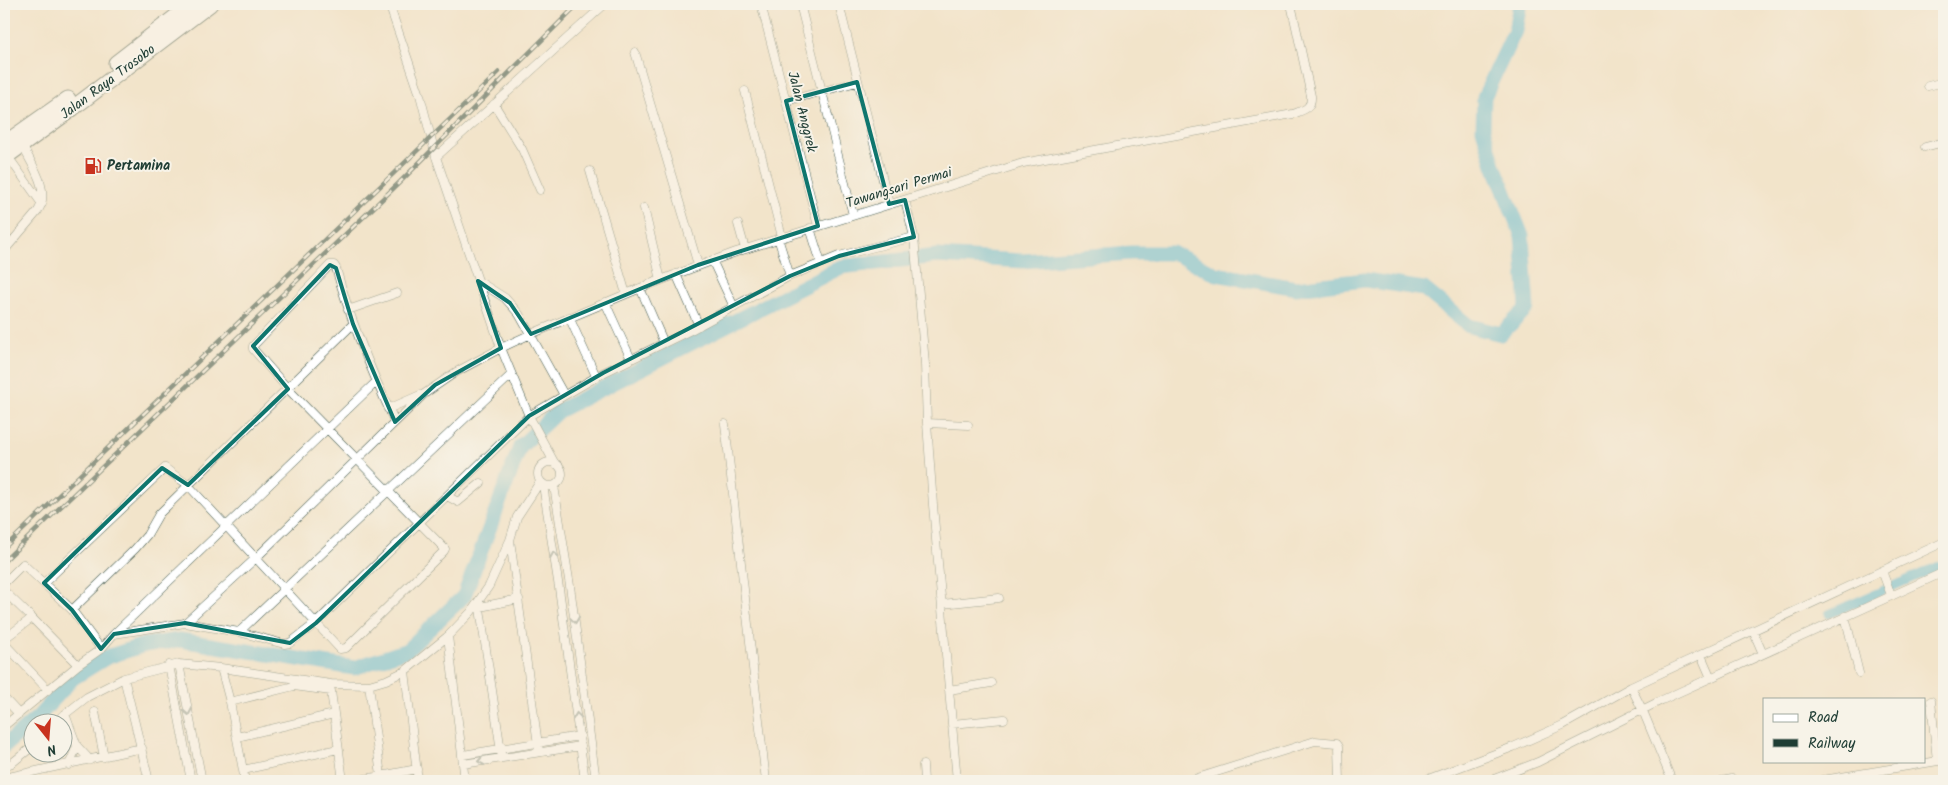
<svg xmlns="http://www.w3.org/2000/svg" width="1948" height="785" viewBox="0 0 1948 785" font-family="Kalam,sans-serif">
<rect width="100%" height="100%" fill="#f7f3e8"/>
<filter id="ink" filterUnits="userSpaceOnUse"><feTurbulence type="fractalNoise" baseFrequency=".02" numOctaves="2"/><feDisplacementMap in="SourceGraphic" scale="10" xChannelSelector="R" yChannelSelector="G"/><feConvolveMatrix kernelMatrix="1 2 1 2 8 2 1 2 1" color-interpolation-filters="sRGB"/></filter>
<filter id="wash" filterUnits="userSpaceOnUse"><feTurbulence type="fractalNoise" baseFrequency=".0096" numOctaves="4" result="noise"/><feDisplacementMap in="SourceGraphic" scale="20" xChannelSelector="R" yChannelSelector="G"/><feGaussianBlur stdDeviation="1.12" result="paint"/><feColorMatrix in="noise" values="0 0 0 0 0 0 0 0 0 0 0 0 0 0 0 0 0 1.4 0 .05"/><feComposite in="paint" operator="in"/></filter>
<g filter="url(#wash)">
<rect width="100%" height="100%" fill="#f2e4ca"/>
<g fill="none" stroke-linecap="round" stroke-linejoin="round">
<!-- canal -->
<path stroke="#5bbcd9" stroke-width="9" d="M 1829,614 L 1944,564"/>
<!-- river -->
<path stroke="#5bbcd9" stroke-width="15" d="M 4,746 L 38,717 L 73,678 L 107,657 L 144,645 L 180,640 L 354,668 L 407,650 L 464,596 L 520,447 L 558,411 L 841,267 L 937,256 L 1023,261 L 1131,253 L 1173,253 L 1216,274 L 1296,288 L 1365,280 L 1424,289 L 1469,326 L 1501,334 L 1527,308 L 1522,236 L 1494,165 L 1483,129 L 1484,97 L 1515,31 L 1520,4"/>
</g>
</g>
<g filter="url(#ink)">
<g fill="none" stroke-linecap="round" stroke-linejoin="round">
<!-- street casing -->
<g stroke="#3f564a" stroke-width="9">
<path id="street" d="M 389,4 L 420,95 L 436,157 L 501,348 L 529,416 L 555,464
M 761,4 L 818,226
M 800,4 L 853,215
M 839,4 L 889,204
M 635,52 L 698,265
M 1928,86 L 1944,82
M 745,91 L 782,237
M 786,101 L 857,82
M 494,104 L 522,149 L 540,190
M 1925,147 L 1944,142
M 7,155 L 42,204
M 436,157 L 605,4
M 590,171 L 626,294
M 644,208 L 661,280
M 738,224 L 745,249
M 810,228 L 821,263
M 914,237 L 925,364 L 927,423 L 933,505 L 957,781
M 778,238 L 790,276
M 4,251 L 38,211 C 51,190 32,165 22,145
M 712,260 L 734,307
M 676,274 L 699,326
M 478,281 L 505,298 L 519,314 L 564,395
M 640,288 L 664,343
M 605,302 L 631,359
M 348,310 L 397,293
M 569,317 L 596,376
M 388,409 L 420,395
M 927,423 L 968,425
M 725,424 L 766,781
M538 474a12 12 0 1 1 24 0a12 12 0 1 1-24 0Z
M 543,485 L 559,588 L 585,781
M 554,486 L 570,586 L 596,781
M 447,496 L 458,502 L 481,483
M 1882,571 L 1891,595
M 4,583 L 23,564 L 72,610 L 101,649
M 44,583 L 165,468 L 188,485 L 340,649 L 346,648 L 444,551 L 445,549 L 288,389 L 253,349 L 253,346 L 330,265 L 334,265 L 336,268 C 351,323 371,371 395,422
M 4,591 L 32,618
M 479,602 L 502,758
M 942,604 L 999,598
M 480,607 L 519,599
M 72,610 L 135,549 L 147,535 L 159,514 L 353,324
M 1845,616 L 1859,673
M 185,623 L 239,632 L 284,644 L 290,643 L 316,623 L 529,416 L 603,373 L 691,330 L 790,276 L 839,256 L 914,237 L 905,200
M 1753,631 L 1763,654
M 239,632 L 511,375
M 114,634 L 376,382
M 448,636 L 465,781
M 4,639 L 32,618 L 78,665
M 4,643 L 48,690
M 1701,655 L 1711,678
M 179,664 L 202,781
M 169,665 L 191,781
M 221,668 L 230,702 L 245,781
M 405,671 L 418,781
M 124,678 L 149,781
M 369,685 L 381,776
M 1631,687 L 1643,711 L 1672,781
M 949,690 L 991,683
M 4,698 L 19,714
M 1931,701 L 1937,761
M 230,702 L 294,686 L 331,691 L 343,781
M 95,712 L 104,757
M 65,714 L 77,746 L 90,760
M 55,722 L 87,697 L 124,678 L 179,664 L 221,668 L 331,684 L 369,685 L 386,680 L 405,671 L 448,636 L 471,612 L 489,586 L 510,540
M 952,724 L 1004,719
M 4,726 L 78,665 L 101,649 L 114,634 L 185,623 L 256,558 L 424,394 L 456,372 L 501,348 L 531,334 L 650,284 L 736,252 L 1023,163 L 1293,114 C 1303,110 1312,109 1311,96 L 1291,4
M 237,737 L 334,714
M 539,752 L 510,540 L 517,517 L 540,482
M 463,755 L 580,736
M 463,764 L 581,746
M 69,765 L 77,746
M 923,765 L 924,781
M 4,766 L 12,763 L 32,747
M 243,770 L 338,749
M 4,778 L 142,748
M 355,781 L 417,769
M 1188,781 L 1315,741 L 1337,743 L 1339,746 L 1340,781
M 1423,781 L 1513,747 L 1563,725 L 1631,687 L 1944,542
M 1489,781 L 1538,762 L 1662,700 L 1944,572
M 1721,781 L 1732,779 L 1734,781
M 1817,781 L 1944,760"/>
</g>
<!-- highway casing -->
<g stroke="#3f564a" stroke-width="17">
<path id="highway" d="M 116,63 L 191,5
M 4,144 L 68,99
M 4,158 L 73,108 L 210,4"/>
</g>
<!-- street -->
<use href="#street" stroke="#fff" stroke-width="8"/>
<!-- highway -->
<use href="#highway" stroke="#fff" stroke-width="15"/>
<!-- rail casing -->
<g stroke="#1f3d34" stroke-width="4.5">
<path id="rail" d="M 4,548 L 499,72
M 4,561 L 399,183 L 578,4"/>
</g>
<!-- rail -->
<use href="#rail" stroke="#f7f3e8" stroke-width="2.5" stroke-dasharray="8" stroke-linecap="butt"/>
</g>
<!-- one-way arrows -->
<defs><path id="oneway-chevron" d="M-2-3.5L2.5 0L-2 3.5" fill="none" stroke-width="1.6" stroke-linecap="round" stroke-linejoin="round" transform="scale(1.25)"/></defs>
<g stroke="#8f9e9a">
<use href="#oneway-chevron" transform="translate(554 555) rotate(-99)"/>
<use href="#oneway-chevron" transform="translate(575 620) rotate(82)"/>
<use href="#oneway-chevron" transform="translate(188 712) rotate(79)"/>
<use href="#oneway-chevron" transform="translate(577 716) rotate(-98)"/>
<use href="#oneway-chevron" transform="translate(481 761) rotate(171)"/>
</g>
</g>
<!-- marked area -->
<path d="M0 0H1948V785H0ZM 857,82 L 889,204 L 905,200 L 914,237 L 839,256 L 790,276 L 603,373 L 529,416 L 316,623 L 290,643 L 185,623 L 114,634 L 101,649 L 72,610 L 44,583 L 162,468 L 188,485 L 288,389 L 253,346 L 330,265 L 336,268 L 353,324 L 395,422 L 435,385 L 501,348 L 478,281 L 510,303 L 531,334 L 698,265 L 818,226 L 786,101 Z" fill="#f2e4ca" fill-opacity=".55" fill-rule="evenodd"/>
<path fill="none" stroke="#0f766e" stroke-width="4" stroke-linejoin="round" d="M 857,82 L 889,204 L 905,200 L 914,237 L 839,256 L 790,276 L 603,373 L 529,416 L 316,623 L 290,643 L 185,623 L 114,634 L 101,649 L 72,610 L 44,583 L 162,468 L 188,485 L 288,389 L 253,346 L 330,265 L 336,268 L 353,324 L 395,422 L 435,385 L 501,348 L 478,281 L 510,303 L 531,334 L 698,265 L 818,226 L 786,101 Z"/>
<!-- icons -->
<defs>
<g id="fuel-bare" transform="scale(1.35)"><path d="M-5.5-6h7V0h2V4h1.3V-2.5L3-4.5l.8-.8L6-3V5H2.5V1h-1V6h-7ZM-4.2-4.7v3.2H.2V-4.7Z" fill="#c8321e" stroke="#f7f3e8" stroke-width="2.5" paint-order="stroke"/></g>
</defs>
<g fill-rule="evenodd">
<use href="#fuel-bare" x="93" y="166"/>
</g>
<g text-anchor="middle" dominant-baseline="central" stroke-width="4" stroke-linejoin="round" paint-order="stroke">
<!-- street labels -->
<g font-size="14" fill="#1f3d34" stroke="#f7f3e8">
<text transform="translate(108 82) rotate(-37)">Jalan Raya Trosobo</text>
<text transform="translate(802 112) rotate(76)">Jalan Anggrek</text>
<text transform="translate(899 188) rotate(-17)">Tawangsari Permai</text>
</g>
<!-- poi labels -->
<g font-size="14" font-weight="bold" fill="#1f3d34" stroke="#f7f3e8" text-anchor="start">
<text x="107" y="166">Pertamina</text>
</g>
</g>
<!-- margin -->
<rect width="1948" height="785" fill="none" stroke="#f7f3e8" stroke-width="20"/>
<!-- legend -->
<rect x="1763" y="698" width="162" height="65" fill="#f7f3e8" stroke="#a1aaa0"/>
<rect x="1773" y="714" width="25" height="8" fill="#ffffff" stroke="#a1aaa0"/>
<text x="1808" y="722" font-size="15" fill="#1f3d34">Road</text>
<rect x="1773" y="739" width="25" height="8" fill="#1f3d34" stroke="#a1aaa0"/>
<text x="1808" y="748" font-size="15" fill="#1f3d34">Railway</text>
<!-- north arrow -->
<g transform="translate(48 738) rotate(163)"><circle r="24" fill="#f7f3e8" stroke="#a1aaa0"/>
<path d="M0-4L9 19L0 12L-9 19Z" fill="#c8321e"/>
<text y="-8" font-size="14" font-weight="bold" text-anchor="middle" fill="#1f3d34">N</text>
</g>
</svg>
